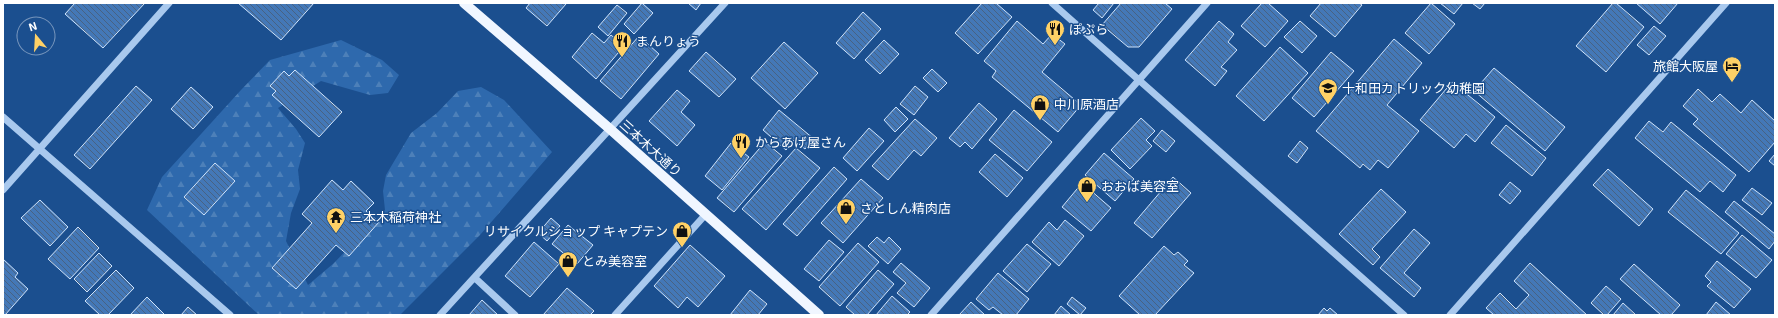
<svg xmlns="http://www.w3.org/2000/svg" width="1778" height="318" viewBox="0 0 1778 318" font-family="'Exo 2','Noto Sans JP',sans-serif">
<defs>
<pattern id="forest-firs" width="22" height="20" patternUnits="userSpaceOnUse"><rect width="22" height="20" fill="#2e69ad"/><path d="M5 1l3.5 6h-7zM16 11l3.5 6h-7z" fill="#4d80b9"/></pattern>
<pattern id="building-back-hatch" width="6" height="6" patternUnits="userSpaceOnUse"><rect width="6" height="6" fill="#4478b7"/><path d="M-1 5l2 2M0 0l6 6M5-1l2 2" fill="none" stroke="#486282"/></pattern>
</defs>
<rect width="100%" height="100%" fill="#1b4f8f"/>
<!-- forest -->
<path fill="url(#forest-firs)" d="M 341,40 L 382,60 L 399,75 L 388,93 L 370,95 L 321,81 L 278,108 L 296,129 L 305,143 L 298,170 L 300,189 L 291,213 L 286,241 L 308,285 L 334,263 L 385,210 L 383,191 L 386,175 L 411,133 L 437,113 L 458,91 L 481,87 L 504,100 L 552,152 L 480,235 L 400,315 L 259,315 L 147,210 L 162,177 L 241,90 L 270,60 Z"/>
<!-- building -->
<path fill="url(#building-back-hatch)" stroke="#cfe3fa" d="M 75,3 L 145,3 L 103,48 L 65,14 Z
M 238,3 L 314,3 L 281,40 Z
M 530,3 L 565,3 L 566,4 L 547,26 L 526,8 Z
M 642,3 L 653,13 L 634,34 L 624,24 Z
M 688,3 L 701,3 L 696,10 Z
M 982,3 L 996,3 L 1012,17 L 978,54 L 955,33 Z
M 1099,3 L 1114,3 L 1102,18 L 1093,10 Z
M 1121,3 L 1165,3 L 1172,9 L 1139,47 L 1128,47 L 1102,25 Z
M 1262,3 L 1268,3 L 1288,21 L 1265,47 L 1241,26 Z
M 1321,3 L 1359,3 L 1362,5 L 1335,37 L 1310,16 Z
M 1431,3 L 1455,24 L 1429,54 L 1405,33 Z
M 1440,3 L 1463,3 L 1454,14 Z
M 1472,3 L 1485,3 L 1480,9 Z
M 1613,3 L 1616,3 L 1644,27 L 1606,72 L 1576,46 Z
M 1636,3 L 1678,3 L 1660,24 Z
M 617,5 L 627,13 L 608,36 L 598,27 Z
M 863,12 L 881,29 L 854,59 L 836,43 Z
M 1017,21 L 1043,44 L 1052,34 L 1065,44 L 1042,72 L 1081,105 L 1058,132 L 992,77 L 996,71 L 984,61 Z
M 1219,21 L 1234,34 L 1228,42 L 1237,50 L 1221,67 L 1227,71 L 1215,86 L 1185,60 Z
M 1300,21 L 1317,36 L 1302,53 L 1284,37 Z
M 1654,26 L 1666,36 L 1649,55 L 1637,45 Z
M 592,33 L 604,43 L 611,35 L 624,46 L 596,79 L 572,57 Z
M 639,36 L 659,54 L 621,99 L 600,81 Z
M 1394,39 L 1422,63 L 1387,105 L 1419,131 L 1388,168 L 1378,160 L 1370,170 L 1363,164 L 1360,168 L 1316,131 Z
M 884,40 L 899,54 L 880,74 L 865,60 Z
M 784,42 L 818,73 L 785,109 L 751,78 Z
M 1280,47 L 1308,73 L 1264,121 L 1236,96 Z
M 706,52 L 736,79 L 719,97 L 689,71 Z
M 1331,52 L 1354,71 L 1314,117 L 1292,98 Z
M 1494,68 L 1565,127 L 1545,151 L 1474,91 Z
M 932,69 L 947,83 L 938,92 L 923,78 Z
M 295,70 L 342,112 L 319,137 L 272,95 L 276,91 L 270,86 L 284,71 L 289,76 Z
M 1452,82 L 1495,117 L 1475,142 L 1466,134 L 1454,148 L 1420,120 Z
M 136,86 L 152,100 L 90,169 L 74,155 Z
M 915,86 L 928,97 L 914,115 L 900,104 Z
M 191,87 L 213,107 L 193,129 L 171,109 Z
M 1698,89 L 1712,102 L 1720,94 L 1741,113 L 1752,100 L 1775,121 L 1775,142 L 1749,172 L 1693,124 L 1698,119 L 1683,106 Z
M 677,90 L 690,101 L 681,112 L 695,125 L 677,146 L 649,121 Z
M 979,103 L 997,119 L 972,149 L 965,142 L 960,147 L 949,138 Z
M 896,107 L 908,119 L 895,132 L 884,120 Z
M 779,110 L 814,139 L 805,149 L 794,140 L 786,150 L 763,130 Z
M 1014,110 L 1052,142 L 1027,171 L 989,140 Z
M 1141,118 L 1155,131 L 1146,140 L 1152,146 L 1130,169 L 1111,150 Z
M 915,119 L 937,138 L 921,156 L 914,150 L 888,180 L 872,166 Z
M 1649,121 L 1663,132 L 1671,122 L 1736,175 L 1723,192 L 1710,181 L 1700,192 L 1635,138 Z
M 1506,125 L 1546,158 L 1532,176 L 1491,143 Z
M 869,128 L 884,141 L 857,171 L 843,158 Z
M 1162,130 L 1175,141 L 1166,152 L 1153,141 Z
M 1300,141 L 1308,148 L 1297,163 L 1288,156 Z
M 765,142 L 782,156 L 734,212 L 717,198 Z
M 731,143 L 749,157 L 722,190 L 705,176 Z
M 796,148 L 820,168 L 766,230 L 742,209 Z
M 1104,153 L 1134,179 L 1115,201 L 1085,175 Z
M 995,154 L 1023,178 L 1007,197 L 979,172 Z
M 1775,154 L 1775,166 L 1769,161 Z
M 215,163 L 235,181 L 204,215 L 184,197 Z
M 834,167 L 847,179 L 797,236 L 783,224 Z
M 1608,169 L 1653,209 L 1639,226 L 1593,185 Z
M 1173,177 L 1191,193 L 1152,238 L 1134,223 Z
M 861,179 L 883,198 L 843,243 L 821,223 Z
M 332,180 L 343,190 L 351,181 L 374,203 L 366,211 L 379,222 L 349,256 L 336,245 L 296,289 L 272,268 L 312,223 L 302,214 Z
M 1510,182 L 1521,191 L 1510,204 L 1499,195 Z
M 1082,183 L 1111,208 L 1091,231 L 1062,207 Z
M 1752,188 L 1772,203 L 1762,215 L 1742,200 Z
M 1381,189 L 1406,212 L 1372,249 L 1380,257 L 1373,265 L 1339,234 Z
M 1686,190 L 1739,233 L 1721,254 L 1668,212 Z
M 40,200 L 68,227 L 50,246 L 21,218 Z
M 1734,201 L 1775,234 L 1775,241 L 1769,249 L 1725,212 Z
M 551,218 L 560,226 L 547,241 L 538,233 Z
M 1065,220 L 1084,236 L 1059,266 L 1032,242 L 1049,222 L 1057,230 Z
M 568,225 L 593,245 L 577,264 L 552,244 Z
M 78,227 L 99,248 L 70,279 L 48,259 Z
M 1414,229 L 1430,243 L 1404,273 L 1421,288 L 1414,297 L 1380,268 Z
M 1742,235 L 1772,260 L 1756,278 L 1726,254 Z
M 877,237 L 884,243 L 889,237 L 901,249 L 888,264 L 868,246 Z
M 829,240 L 844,252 L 819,281 L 804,269 Z
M 534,242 L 559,264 L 530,297 L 505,276 Z
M 858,243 L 879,262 L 840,306 L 819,287 Z
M 1027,244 L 1051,264 L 1027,292 L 1003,271 Z
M 690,245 L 725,276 L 698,307 L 687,297 L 678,308 L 654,286 Z
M 1164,246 L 1174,255 L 1178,252 L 1188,261 L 1184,265 L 1194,273 L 1155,315 L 1140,315 L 1119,296 Z
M 99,253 L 112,266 L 87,292 L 74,279 Z
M 3,259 L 18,273 L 15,277 L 28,289 L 5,315 L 3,315 Z
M 1717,261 L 1751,289 L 1734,308 L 1707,286 L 1711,282 L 1705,276 Z
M 901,263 L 930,288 L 914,307 L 897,293 L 906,283 L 893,272 Z
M 1530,263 L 1587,315 L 1494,315 L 1486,308 L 1500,293 L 1516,309 L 1529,295 L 1514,281 Z
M 1634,264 L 1680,305 L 1671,315 L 1661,315 L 1620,279 Z
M 116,270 L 134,288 L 108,315 L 100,315 L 85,301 Z
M 878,270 L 894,284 L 867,315 L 855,315 L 846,307 Z
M 998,273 L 1029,299 L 1016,315 L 1003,315 L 993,307 L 989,310 L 976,299 Z
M 1606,286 L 1621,299 L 1607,315 L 1604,315 L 1591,303 Z
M 567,288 L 594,311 L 590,315 L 543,315 Z
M 750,290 L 767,304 L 758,315 L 730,315 Z
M 892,296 L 910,312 L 907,315 L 876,315 Z
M 147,297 L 165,315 L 130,315 Z
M 1072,297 L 1086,308 L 1080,315 L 1067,304 Z
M 482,300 L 498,315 L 469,315 Z
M 971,302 L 985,315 L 959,315 Z
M 1716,302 L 1731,315 L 1706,315 Z
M 1623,303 L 1636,315 L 1613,315 Z
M 1061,306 L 1071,315 L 1054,315 Z
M 188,307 L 197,315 L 181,315 Z
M 1324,308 L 1327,311 L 1330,308 L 1338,315 L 1318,315 Z"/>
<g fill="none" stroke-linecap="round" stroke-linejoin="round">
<!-- minor -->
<path stroke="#a9c9ee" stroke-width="7" d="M 1052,3 L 1404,315
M 3,117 L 230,315
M 3,190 L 169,3
M 475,278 L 515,315
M 440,315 L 725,3
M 615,315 L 706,214
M 931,315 L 1207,3
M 1450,315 L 1726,3"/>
<!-- major -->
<path stroke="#f0f6ff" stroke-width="10" d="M 464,3 L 610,129 L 819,315"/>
</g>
<!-- icons -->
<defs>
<g id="restaurant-pin" transform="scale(1)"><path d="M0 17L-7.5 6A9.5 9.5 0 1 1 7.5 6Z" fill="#ffd166" stroke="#1b4f8f"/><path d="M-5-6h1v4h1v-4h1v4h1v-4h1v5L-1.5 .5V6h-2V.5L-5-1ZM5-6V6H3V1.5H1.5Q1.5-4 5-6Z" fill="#111"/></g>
<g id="hotel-pin" transform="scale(1)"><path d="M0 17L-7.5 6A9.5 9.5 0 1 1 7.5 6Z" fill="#ffd166" stroke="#1b4f8f"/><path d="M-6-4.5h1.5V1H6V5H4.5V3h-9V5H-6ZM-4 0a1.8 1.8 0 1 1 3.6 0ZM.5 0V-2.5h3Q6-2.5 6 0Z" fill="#111"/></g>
<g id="school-pin" transform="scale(1)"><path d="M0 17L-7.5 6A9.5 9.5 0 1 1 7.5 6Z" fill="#ffd166" stroke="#1b4f8f"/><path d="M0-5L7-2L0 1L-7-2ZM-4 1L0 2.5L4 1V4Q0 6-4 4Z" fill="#111"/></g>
<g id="shop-pin" transform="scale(1)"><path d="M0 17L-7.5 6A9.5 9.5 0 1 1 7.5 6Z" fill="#ffd166" stroke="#1b4f8f"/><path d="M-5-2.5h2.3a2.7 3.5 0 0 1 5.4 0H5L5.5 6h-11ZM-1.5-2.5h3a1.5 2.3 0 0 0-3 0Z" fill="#111"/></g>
<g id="temple-pin" transform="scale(1)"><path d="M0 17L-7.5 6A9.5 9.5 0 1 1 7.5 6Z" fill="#ffd166" stroke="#1b4f8f"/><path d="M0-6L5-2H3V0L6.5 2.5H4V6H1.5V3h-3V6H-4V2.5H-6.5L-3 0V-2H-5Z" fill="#111"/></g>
</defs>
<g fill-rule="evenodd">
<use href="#restaurant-pin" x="1055" y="29"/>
<use href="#restaurant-pin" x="622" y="41"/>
<use href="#hotel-pin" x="1732" y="66"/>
<use href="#school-pin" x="1328" y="88"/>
<use href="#shop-pin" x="1040" y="104"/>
<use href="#restaurant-pin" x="741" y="142"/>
<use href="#shop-pin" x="1087" y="186"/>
<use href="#shop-pin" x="846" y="208"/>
<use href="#temple-pin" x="336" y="217"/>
<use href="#shop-pin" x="682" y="231"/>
<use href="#shop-pin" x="568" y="261"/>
</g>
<g text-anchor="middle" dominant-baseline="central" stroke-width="3" stroke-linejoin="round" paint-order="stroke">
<!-- poi labels -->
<g font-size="13" fill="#fff" stroke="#1b4f8f" text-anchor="start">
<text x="1069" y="29">ぽぷら</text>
<text x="636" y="41">まんりょう</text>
<text x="1718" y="66" text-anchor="end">旅館大阪屋</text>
<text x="1342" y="88">十和田カトリック幼稚園</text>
<text x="1054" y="104">中川原酒店</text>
<text x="755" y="142">からあげ屋さん</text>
<text x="1101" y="186">おおば美容室</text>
<text x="860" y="208">さとしん精肉店</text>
<text x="350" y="217">三本木稲荷神社</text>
<text x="668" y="231" text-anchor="end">リサイクルショップ キャプテン</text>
<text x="582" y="261">とみ美容室</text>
</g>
<!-- street labels -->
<g font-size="13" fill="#fff" stroke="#1b4f8f">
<text transform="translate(651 148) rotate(42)">三本木大通り</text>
</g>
</g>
<!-- border -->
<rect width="1778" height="318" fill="none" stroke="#ffffff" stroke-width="8"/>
<!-- north arrow -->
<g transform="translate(36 36) rotate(342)"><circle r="19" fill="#1b4f8f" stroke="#7695bc"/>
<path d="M0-3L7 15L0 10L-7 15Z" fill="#ffd166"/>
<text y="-6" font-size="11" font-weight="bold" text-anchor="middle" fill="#ffffff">N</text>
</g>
</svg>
